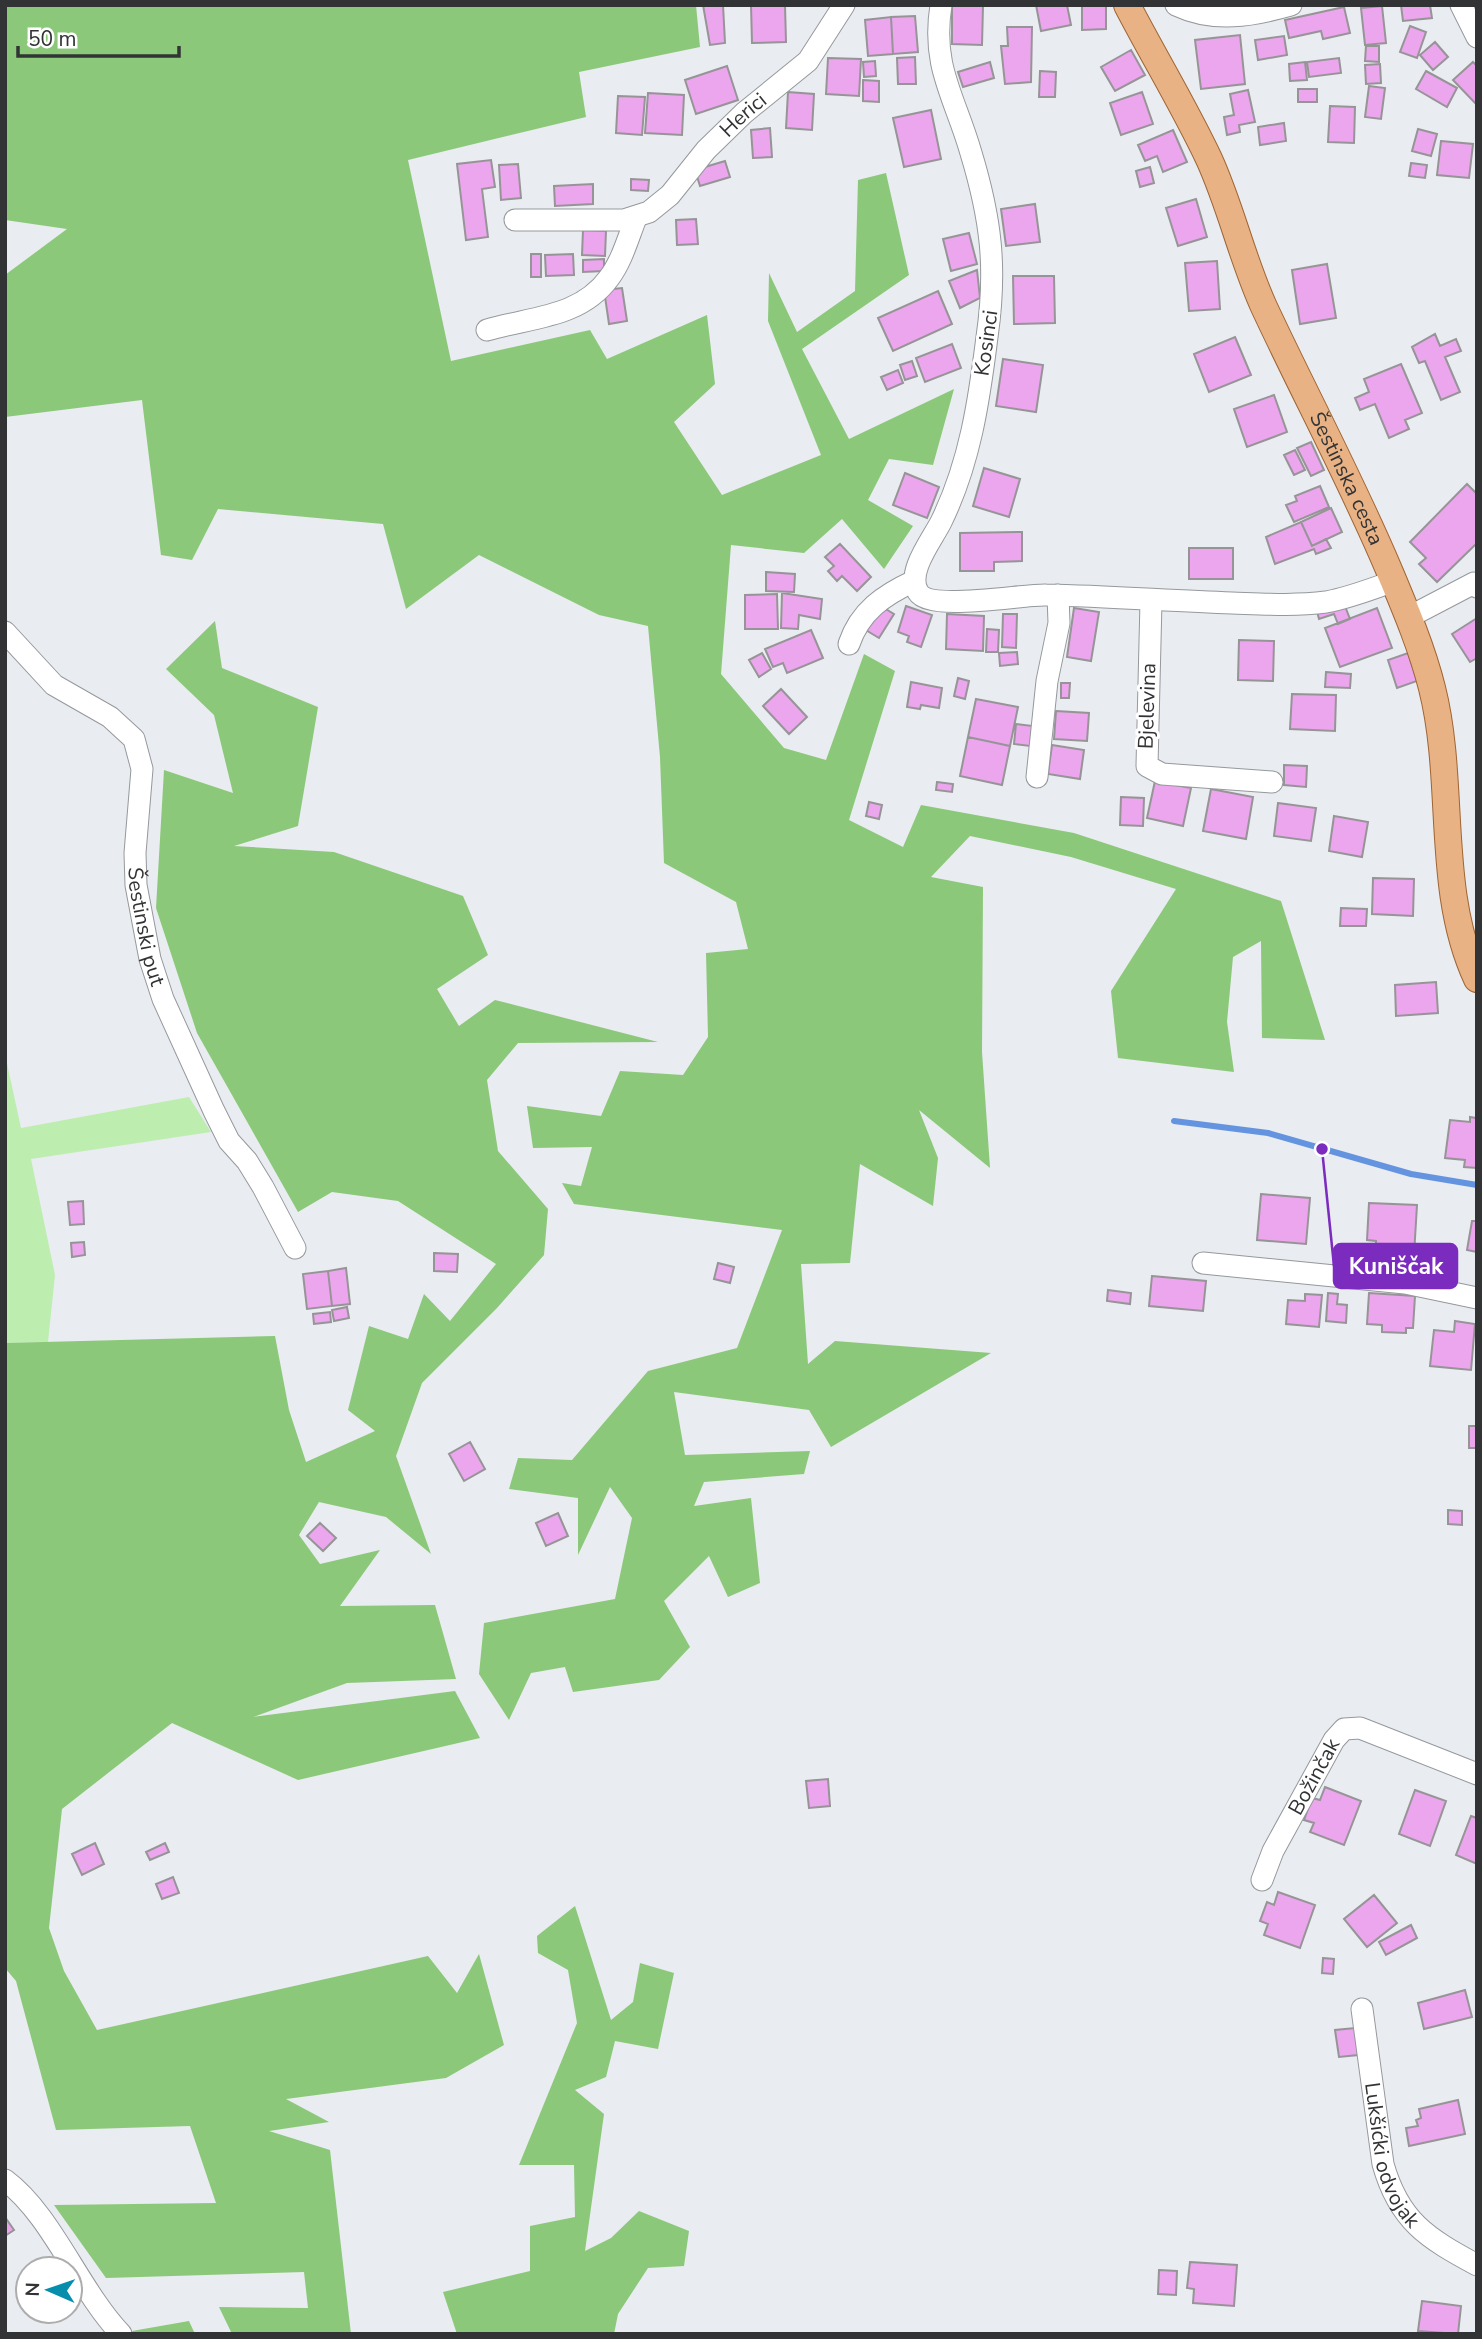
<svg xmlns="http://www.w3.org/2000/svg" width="1482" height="2339" viewBox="0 0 1482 2339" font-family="'Nunito Sans',sans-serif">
<rect width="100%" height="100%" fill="#e9ecf0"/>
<!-- green -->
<path fill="#bdeeb0" d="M 5,1054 L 21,1128 L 189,1097 L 211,1132 L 31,1159 L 55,1275 L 48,1342 L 5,1343 Z"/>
<!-- forest -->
<path fill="#8bc879" d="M 5,5 L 696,5 L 700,47 L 579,72 L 586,117 L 408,160 L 451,361 L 590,330 L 607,359 L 707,315 L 715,384 L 674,422 L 722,495 L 821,455 L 768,321 L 769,273 L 797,332 L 855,291 L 858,180 L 886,173 L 909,275 L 802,349 L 849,439 L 954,389 L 933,465 L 889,459 L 868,500 L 913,526 L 884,569 L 842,519 L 804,553 L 731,545 L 721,674 L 784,748 L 826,760 L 864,654 L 895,671 L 849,820 L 903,847 L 921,805 L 1074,833 L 1281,901 L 1325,1040 L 1262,1038 L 1261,941 L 1233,957 L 1227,1022 L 1234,1072 L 1118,1058 L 1111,991 L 1176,889 L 1071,857 L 970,836 L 931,877 L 983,887 L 982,1052 L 990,1168 L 919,1110 L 938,1158 L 933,1206 L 860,1164 L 850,1263 L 801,1264 L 808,1364 L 835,1341 L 991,1353 L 831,1447 L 809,1410 L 674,1392 L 685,1455 L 810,1451 L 804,1474 L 704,1482 L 694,1506 L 751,1498 L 760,1583 L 728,1597 L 709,1556 L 664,1601 L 690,1647 L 659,1680 L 573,1692 L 565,1667 L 531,1673 L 509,1720 L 479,1674 L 484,1623 L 615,1599 L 632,1518 L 610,1487 L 578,1555 L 578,1498 L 509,1489 L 518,1458 L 572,1460 L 648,1371 L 737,1348 L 782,1230 L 574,1204 L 562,1183 L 581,1186 L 592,1147 L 533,1148 L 527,1106 L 601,1116 L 620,1071 L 683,1075 L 708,1037 L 706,953 L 748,949 L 736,902 L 664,863 L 660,757 L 648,626 L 599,615 L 479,555 L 406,609 L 383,524 L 218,509 L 192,560 L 161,555 L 142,400 L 5,417 L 5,275 L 67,229 L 5,220 Z
M 215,621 L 222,668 L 318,707 L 298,826 L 234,846 L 334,852 L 463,896 L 488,955 L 437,989 L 459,1026 L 495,1000 L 658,1042 L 518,1043 L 487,1080 L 498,1151 L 548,1209 L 544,1255 L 497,1308 L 422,1383 L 396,1456 L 431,1554 L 386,1517 L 319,1502 L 299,1535 L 320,1564 L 380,1550 L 340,1606 L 435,1605 L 456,1679 L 347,1683 L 253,1717 L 455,1691 L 480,1738 L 298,1780 L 172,1723 L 62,1809 L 49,1928 L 64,1971 L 97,2030 L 428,1956 L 457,1993 L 479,1954 L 504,2045 L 446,2078 L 286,2099 L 329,2122 L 269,2131 L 330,2150 L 351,2334 L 232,2334 L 219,2307 L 308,2308 L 304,2272 L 106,2278 L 54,2205 L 216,2203 L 190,2126 L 56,2130 L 16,1981 L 5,1968 L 5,1343 L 275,1336 L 289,1410 L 306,1462 L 375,1431 L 348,1410 L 369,1326 L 408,1339 L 424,1294 L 450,1321 L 496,1264 L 398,1201 L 332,1192 L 298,1212 L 197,1033 L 156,908 L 164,770 L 233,793 L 214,715 L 166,669 Z
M 575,1906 L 611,2020 L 633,2002 L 640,1963 L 674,1973 L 658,2049 L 615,2041 L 606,2077 L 575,2090 L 604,2114 L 585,2251 L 611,2238 L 639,2211 L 689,2231 L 684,2266 L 648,2268 L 618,2314 L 614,2334 L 457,2334 L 443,2292 L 530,2271 L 530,2226 L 575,2217 L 574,2165 L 519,2165 L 577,2023 L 568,1970 L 538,1953 L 537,1936 Z
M 189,2321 L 195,2334 L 135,2334 L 132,2331 Z"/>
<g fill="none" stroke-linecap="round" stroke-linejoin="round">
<!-- stream -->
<path stroke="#6493df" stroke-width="6" d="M 1174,1121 L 1268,1133 L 1411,1174 L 1477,1185"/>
</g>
<!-- building -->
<path fill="#eba6ee" stroke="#979497" stroke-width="2" d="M 703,5 L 723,5 L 725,43 L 710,45 Z
M 751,5 L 785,5 L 786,42 L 752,43 Z
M 952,5 L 983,6 L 982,45 L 952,44 Z
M 1036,5 L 1067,5 L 1071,25 L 1041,31 Z
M 1082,5 L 1106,5 L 1106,29 L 1082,30 Z
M 1401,5 L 1430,5 L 1432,18 L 1403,21 Z
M 1382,6 L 1386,43 L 1365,45 L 1361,8 Z
M 1344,7 L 1350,33 L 1323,39 L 1321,31 L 1289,38 L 1285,20 Z
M 915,16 L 918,52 L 893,54 L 891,17 Z
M 891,17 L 893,54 L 868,56 L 865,20 Z
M 1410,26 L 1426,32 L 1417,58 L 1400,52 Z
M 1007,27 L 1032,27 L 1031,82 L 1005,84 L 1001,46 L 1008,46 Z
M 1240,35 L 1245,84 L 1201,89 L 1195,40 Z
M 1284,36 L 1287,55 L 1258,60 L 1255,40 Z
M 1435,42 L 1448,57 L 1433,70 L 1420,55 Z
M 1366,46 L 1379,46 L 1379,62 L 1365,61 Z
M 1131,50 L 1145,75 L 1115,91 L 1101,67 Z
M 915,57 L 916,84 L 898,84 L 897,58 Z
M 828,58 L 861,59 L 859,96 L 826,94 Z
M 1339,58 L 1341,73 L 1309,77 L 1307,62 Z
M 875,61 L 876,76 L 864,77 L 863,62 Z
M 990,62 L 994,78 L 963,87 L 958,72 Z
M 1305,62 L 1307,80 L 1290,81 L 1289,64 Z
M 1473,62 L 1477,66 L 1477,105 L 1453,80 Z
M 1380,64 L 1381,83 L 1366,84 L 1365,65 Z
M 727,66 L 738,100 L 696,114 L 685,80 Z
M 1040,71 L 1056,72 L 1055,97 L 1039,97 Z
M 1426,71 L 1457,88 L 1447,107 L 1416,89 Z
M 863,80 L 879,81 L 879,102 L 863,101 Z
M 1369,86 L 1385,88 L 1381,119 L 1365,117 Z
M 1298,89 L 1317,89 L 1317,102 L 1298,102 Z
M 1248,90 L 1255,122 L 1239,125 L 1240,132 L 1227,135 L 1224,117 L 1234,115 L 1230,94 Z
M 788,92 L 814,94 L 812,130 L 786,128 Z
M 1142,92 L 1153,124 L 1121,135 L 1110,103 Z
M 648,93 L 684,95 L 682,135 L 645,133 Z
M 618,96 L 645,97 L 642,135 L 616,133 Z
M 1330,106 L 1355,107 L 1354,143 L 1328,142 Z
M 931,110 L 941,159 L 904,167 L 893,118 Z
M 1284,123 L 1286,141 L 1260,145 L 1258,127 Z
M 770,128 L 772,157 L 753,158 L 751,130 Z
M 1418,129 L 1437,134 L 1431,156 L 1412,151 Z
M 1173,130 L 1187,162 L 1163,172 L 1157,156 L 1145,161 L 1138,145 Z
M 1441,141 L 1473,144 L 1469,178 L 1437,175 Z
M 491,160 L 495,187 L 482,189 L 488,237 L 466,240 L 457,164 Z
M 725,161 L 730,177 L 700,186 L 695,170 Z
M 1411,163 L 1427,165 L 1425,178 L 1409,176 Z
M 518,164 L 521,198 L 501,200 L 499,165 Z
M 1150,167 L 1154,183 L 1140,187 L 1136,171 Z
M 631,179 L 649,180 L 648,191 L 631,190 Z
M 593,184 L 593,204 L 555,206 L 554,186 Z
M 1196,199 L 1207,237 L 1178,246 L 1166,208 Z
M 1035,204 L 1040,242 L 1006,246 L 1001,209 Z
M 696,219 L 698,244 L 677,245 L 676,220 Z
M 583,230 L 606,231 L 605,256 L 582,255 Z
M 969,233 L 977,264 L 951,271 L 943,239 Z
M 531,254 L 541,254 L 541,277 L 531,277 Z
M 573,254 L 574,275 L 546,276 L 545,255 Z
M 604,259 L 604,271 L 583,272 L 583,260 Z
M 1217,261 L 1220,309 L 1189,311 L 1185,263 Z
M 1327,264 L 1336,318 L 1300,324 L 1292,270 Z
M 977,270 L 980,298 L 960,308 L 949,281 Z
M 1013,276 L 1054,276 L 1055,323 L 1014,324 Z
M 622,288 L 627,321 L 609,324 L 604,290 Z
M 938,291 L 952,324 L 893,351 L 878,318 Z
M 1435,334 L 1440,346 L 1456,339 L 1461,351 L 1445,357 L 1460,392 L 1441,400 L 1425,361 L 1419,363 L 1412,347 Z
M 1235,337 L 1251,375 L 1209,392 L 1194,354 Z
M 952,344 L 961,368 L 925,382 L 916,358 Z
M 1003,359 L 1043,365 L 1036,412 L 996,406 Z
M 912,361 L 917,376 L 905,380 L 900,365 Z
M 1401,364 L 1422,413 L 1405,420 L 1409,429 L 1389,438 L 1375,404 L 1360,410 L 1355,398 L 1369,392 L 1364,379 Z
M 898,370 L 903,383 L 887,390 L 881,377 Z
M 1274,395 L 1287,432 L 1247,447 L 1234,409 Z
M 1311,442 L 1324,470 L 1311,476 L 1297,448 Z
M 1295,450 L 1305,470 L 1294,475 L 1284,455 Z
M 984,468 L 1020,479 L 1009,517 L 973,506 Z
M 905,473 L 939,487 L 927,518 L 893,505 Z
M 1467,484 L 1477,494 L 1477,543 L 1437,582 L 1419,564 L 1426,558 L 1410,542 Z
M 1320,486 L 1329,507 L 1294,522 L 1286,505 L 1297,501 L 1295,496 Z
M 1331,508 L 1342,532 L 1312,546 L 1301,522 Z
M 1301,522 L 1312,546 L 1326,539 L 1331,548 L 1316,554 L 1314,549 L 1275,564 L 1266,537 Z
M 1022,532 L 1022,561 L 994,562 L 994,571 L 960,571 L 960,533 Z
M 840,544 L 871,577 L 857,591 L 842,576 L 837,581 L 828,571 L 834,566 L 825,557 Z
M 1189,548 L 1233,548 L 1233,579 L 1189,579 Z
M 766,572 L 795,574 L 794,592 L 766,591 Z
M 782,593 L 822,599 L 820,619 L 799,615 L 798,629 L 781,628 Z
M 777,594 L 778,629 L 745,629 L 745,595 Z
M 1343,601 L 1350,619 L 1338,624 L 1334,614 L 1319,619 L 1316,608 Z
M 879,605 L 894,614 L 879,638 L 864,629 Z
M 906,606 L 932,615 L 921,647 L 907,642 L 909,636 L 898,632 Z
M 1074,608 L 1099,612 L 1091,661 L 1067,657 Z
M 1377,608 L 1392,648 L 1340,667 L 1325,628 Z
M 947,614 L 984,616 L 983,651 L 946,649 Z
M 1003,614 L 1017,614 L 1016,648 L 1002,647 Z
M 1477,618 L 1477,658 L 1470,662 L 1452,634 Z
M 987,629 L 999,630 L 998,652 L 986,652 Z
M 811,630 L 823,658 L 787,673 L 783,663 L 773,667 L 765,649 Z
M 1239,640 L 1274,641 L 1273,681 L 1238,680 Z
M 1017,652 L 1018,664 L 1000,666 L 999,653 Z
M 762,653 L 771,669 L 759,677 L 749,660 Z
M 1408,653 L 1417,681 L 1397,688 L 1388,660 Z
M 1326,672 L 1351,674 L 1350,688 L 1325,687 Z
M 958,678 L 969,681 L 965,699 L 954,696 Z
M 911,682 L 942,688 L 939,708 L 921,705 L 920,709 L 907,707 Z
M 1061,683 L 1070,683 L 1069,698 L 1061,698 Z
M 781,689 L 807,717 L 789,734 L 763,706 Z
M 1292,694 L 1336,695 L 1335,731 L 1290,729 Z
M 976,699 L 1018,707 L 1010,746 L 968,737 Z
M 1056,711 L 1089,713 L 1087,741 L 1054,739 Z
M 1016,724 L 1033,726 L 1030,746 L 1014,744 Z
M 968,737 L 1010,746 L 1002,785 L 960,776 Z
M 1052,745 L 1084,750 L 1080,779 L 1048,774 Z
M 1284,765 L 1307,766 L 1306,787 L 1284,785 Z
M 1155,781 L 1191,788 L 1183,826 L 1147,818 Z
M 937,782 L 953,784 L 952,792 L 936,790 Z
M 1211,789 L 1253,797 L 1246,839 L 1203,831 Z
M 1121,797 L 1144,798 L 1143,826 L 1120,825 Z
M 869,802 L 882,805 L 879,819 L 866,816 Z
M 1278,803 L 1316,808 L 1311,841 L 1274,836 Z
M 1334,816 L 1368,822 L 1362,857 L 1329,851 Z
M 1373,878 L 1414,879 L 1413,916 L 1372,914 Z
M 1341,908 L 1367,909 L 1366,926 L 1340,926 Z
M 1436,982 L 1438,1013 L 1396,1016 L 1395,985 Z
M 1470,1117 L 1477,1118 L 1477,1168 L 1464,1167 L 1465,1160 L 1445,1158 L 1450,1120 L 1470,1122 Z
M 1261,1194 L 1310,1198 L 1306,1244 L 1257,1240 Z
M 83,1201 L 84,1224 L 70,1225 L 68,1202 Z
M 1369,1203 L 1417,1205 L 1414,1255 L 1376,1253 L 1376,1241 L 1367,1240 Z
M 1472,1221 L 1477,1221 L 1477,1252 L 1467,1250 Z
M 84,1242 L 85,1255 L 72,1257 L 71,1243 Z
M 434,1253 L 458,1254 L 457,1272 L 434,1271 Z
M 718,1263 L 734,1267 L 730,1283 L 714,1279 Z
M 346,1268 L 350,1304 L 332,1306 L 328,1271 Z
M 328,1271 L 332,1306 L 307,1309 L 303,1274 Z
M 1152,1276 L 1206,1281 L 1203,1311 L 1149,1306 Z
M 1108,1290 L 1131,1293 L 1130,1304 L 1107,1301 Z
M 1328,1293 L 1338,1294 L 1337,1304 L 1347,1305 L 1346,1323 L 1326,1321 Z
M 1369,1293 L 1415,1296 L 1413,1328 L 1406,1328 L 1406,1333 L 1382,1332 L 1382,1325 L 1367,1324 Z
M 1305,1294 L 1322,1295 L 1319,1327 L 1286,1324 L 1288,1300 L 1305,1301 Z
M 347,1307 L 349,1318 L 334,1321 L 332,1310 Z
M 330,1312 L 331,1322 L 314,1324 L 313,1314 Z
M 1455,1321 L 1475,1324 L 1471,1370 L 1430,1366 L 1434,1330 L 1454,1332 Z
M 1469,1426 L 1477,1426 L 1477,1448 L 1469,1448 Z
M 470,1442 L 485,1469 L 464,1481 L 449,1454 Z
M 1448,1510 L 1462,1511 L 1462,1525 L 1448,1524 Z
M 558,1513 L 568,1536 L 546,1546 L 536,1523 Z
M 320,1523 L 336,1538 L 323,1551 L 307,1536 Z
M 828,1779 L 830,1806 L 809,1808 L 806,1781 Z
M 1325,1787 L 1361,1801 L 1344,1845 L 1310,1832 L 1314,1823 L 1304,1820 L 1312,1798 L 1320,1800 Z
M 1415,1790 L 1446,1801 L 1430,1846 L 1399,1834 Z
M 1471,1816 L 1477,1818 L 1477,1864 L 1456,1855 Z
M 95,1843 L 104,1864 L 82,1875 L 72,1854 Z
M 165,1843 L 169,1852 L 150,1860 L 146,1852 Z
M 173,1877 L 179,1893 L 162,1899 L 156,1884 Z
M 1278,1892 L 1315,1905 L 1300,1948 L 1264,1935 L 1268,1924 L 1260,1921 L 1267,1902 L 1274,1905 Z
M 1374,1895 L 1397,1923 L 1367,1947 L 1344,1919 Z
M 1411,1925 L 1417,1938 L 1386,1955 L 1379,1942 Z
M 1323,1958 L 1334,1959 L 1333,1974 L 1322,1973 Z
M 1465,1990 L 1472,2017 L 1424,2029 L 1418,2003 Z
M 1355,2028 L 1358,2055 L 1339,2057 L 1335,2030 Z
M 1458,2100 L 1465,2134 L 1409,2146 L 1406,2128 L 1418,2126 L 1416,2120 L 1421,2118 L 1419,2109 Z
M 5,2217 L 14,2230 L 5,2236 Z
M 1190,2262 L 1237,2265 L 1234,2306 L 1193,2303 L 1194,2289 L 1187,2288 Z
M 1159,2270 L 1177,2271 L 1176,2295 L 1158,2294 Z
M 1422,2301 L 1461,2306 L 1458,2334 L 1418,2331 Z"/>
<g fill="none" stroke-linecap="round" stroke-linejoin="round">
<!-- minor casing -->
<g stroke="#95989c" stroke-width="23">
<g id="minor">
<path d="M 941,5 C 931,67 955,97 971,153 C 991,219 997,268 987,337 C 979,401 970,463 941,522 C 932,540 906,572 918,592 C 930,612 1023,594 1046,595 C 1108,596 1170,601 1232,603 C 1263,604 1295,606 1326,602 C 1349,598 1372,589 1394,581"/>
<path d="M 1176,5 C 1214,23 1252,16 1291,5"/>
<path d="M 1461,5 L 1477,37"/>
<path id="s1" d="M 515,220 L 624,220 L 649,212 L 670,195 L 706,150 L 744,113 L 808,61 L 844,5"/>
<path d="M 487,330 C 530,317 580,318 609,278 C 622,261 628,238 636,218"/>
<path d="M 1151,601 L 1147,766 L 1162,774 L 1272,782"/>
<path d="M 1409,617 L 1474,583 L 1477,587"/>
<path id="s2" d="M 5,632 L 54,685 L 110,717 L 134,739 L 142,769 L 135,853 L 136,885 L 150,959 L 163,999 L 214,1111 L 229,1141 L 247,1161 L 263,1187 L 295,1248"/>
<path d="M 849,644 C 860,611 884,595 914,581"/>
<path d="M 1037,777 L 1047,681 L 1059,623 L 1058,595"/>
<path d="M 1203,1263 L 1405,1283 L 1477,1298"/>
<path id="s3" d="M 1262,1880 L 1273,1851 L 1334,1740 L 1344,1729 L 1360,1728 L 1477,1774"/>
<path id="s4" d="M 1362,2009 L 1383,2164 C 1399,2221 1427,2238 1477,2265"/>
<path d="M 5,2180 C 52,2215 79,2290 121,2334"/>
</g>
</g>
<!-- major casing -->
<g stroke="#9f6433" stroke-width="28">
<g id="major">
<path id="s5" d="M 1127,5 C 1154,57 1184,106 1209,159 C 1231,207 1242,259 1264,307 C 1305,395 1351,480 1389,570 C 1405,608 1422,648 1432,688 C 1456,783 1435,889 1477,979"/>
</g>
</g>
<!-- minor -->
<use href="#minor" stroke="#fff" stroke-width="21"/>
<!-- major -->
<use href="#major" stroke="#e8b284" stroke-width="26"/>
</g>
<g text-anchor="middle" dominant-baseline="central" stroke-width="6" stroke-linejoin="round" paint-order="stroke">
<!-- street labels -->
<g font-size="21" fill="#323335" stroke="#fff">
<text stroke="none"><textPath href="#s1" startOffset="271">Herici</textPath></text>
<text transform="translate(986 343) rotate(-82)">Kosinci</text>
<text stroke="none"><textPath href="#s5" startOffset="523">Šestinska cesta</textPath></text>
<text transform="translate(1147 706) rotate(-88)">Bjelevina</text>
<text stroke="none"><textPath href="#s2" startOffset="359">Šestinski put</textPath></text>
<text stroke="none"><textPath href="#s3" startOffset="116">Božinčak</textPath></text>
<text stroke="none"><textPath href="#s4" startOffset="150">Lukšićki odvojak</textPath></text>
</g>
</g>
<!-- callouts -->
<path fill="none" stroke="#7b2cbf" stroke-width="2.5" d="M1322 1149L1334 1266"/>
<circle fill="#7b2cbf" stroke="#fff" stroke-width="2.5" cx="1322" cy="1149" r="7"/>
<rect fill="#7b2cbf" stroke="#7b2cbf" stroke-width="2.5" x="1334" y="1244" width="123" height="44" rx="7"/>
<g font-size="23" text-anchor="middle" font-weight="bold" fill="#fff">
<text x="1396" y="1274">Kuniščak</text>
</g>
<!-- border -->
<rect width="1482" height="2339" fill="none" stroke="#323335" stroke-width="14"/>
<!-- north arrow -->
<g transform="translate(49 2290) rotate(272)"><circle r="33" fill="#ffffff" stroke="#adadae" stroke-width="2"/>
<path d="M0-5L12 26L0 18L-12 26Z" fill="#078eac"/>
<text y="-10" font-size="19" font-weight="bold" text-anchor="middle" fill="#323335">N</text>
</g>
<!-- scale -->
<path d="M18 46v10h161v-10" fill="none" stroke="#323335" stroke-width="3.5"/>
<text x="28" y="46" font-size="21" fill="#323335" stroke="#ffffff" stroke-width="5" paint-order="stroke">50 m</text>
</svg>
